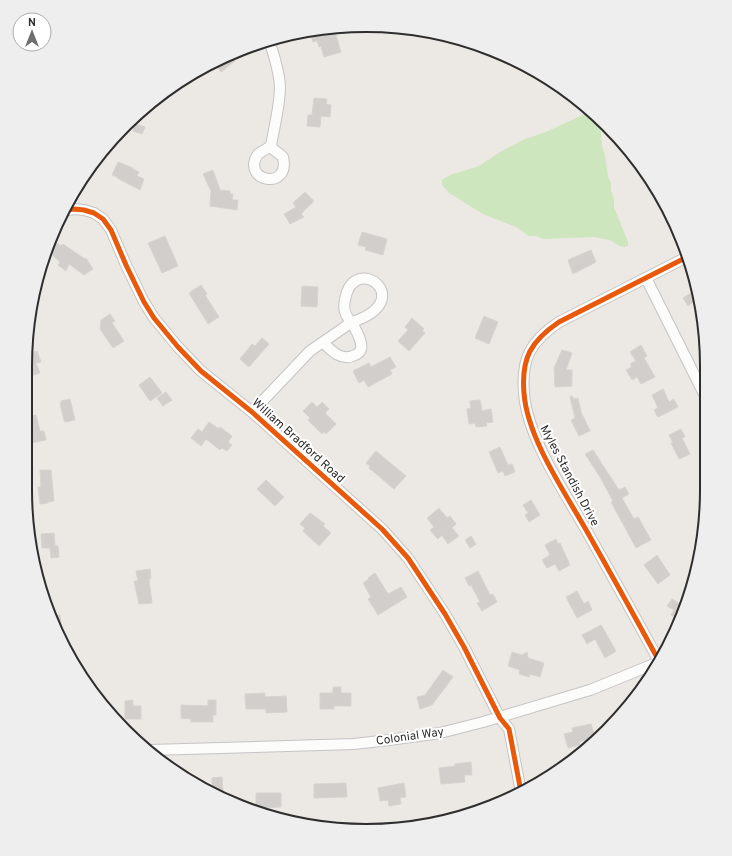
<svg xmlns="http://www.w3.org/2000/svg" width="732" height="856" viewBox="0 0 732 856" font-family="Overpass,sans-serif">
<rect width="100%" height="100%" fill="#ece8e4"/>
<!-- green -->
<path fill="#cee6be" d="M 589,112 L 592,112 L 600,121 L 602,146 L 605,155 L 608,176 L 611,184 L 611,191 L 614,200 L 614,207 L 628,242 L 628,246 L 625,247 L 619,246 L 610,240 L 594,237 L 543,239 L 536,236 L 529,236 L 516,227 L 483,214 L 449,193 L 442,185 L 442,180 L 450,175 L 479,166 L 500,152 L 525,139 L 546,132 Z"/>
<!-- building -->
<path fill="#d1cecb" stroke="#d7d4d0" d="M 321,28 L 334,28 L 341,52 L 324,57 L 321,46 L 319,47 L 317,41 L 313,42 L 310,31 Z
M 230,55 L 235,61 L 221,72 L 214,62 Z
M 314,98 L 327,99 L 326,104 L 331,105 L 330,117 L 321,116 L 320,127 L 307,126 L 308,115 L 312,115 Z
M 135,124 L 145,127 L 142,134 L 133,131 Z
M 118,162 L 133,168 L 133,169 L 139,172 L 137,176 L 144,179 L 140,190 L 117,178 L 117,177 L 112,175 Z
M 213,170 L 220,190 L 230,191 L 230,194 L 233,194 L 232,200 L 238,200 L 237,210 L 210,206 L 211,191 L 203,174 Z
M 305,192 L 314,201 L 301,214 L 304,217 L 290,224 L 284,214 L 296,207 L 293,203 Z
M 362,232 L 387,239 L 383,255 L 365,250 L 366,247 L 358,245 Z
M 165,236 L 178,266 L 162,273 L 148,243 Z
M 54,241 L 61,246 L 63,244 L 85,259 L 86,258 L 93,269 L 84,275 L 69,264 L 66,271 L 58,265 L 60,262 L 49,252 Z
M 591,250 L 596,262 L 573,274 L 568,260 Z
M 201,285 L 207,294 L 205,295 L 219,317 L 208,324 L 189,293 Z
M 302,286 L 318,287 L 317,307 L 301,306 Z
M 696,290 L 697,299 L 688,306 L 683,298 Z
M 110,314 L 115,321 L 112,323 L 124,341 L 113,348 L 100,329 L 101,320 Z
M 484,316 L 498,322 L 489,344 L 475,338 Z
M 412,318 L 424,329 L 422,331 L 425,333 L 409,351 L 398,341 L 408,330 L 405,327 Z
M 262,338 L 269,344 L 249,367 L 240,359 L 252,344 L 255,346 Z
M 641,345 L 647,356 L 644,358 L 655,377 L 641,384 L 637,377 L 632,380 L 626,370 L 632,367 L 630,364 L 636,361 L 630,352 Z
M 562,350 L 572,353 L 566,370 L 572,370 L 572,386 L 555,387 L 554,368 Z
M 37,351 L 41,362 L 36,363 L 40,373 L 27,377 L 27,354 Z
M 390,357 L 396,367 L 390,370 L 392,374 L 368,387 L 364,380 L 359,383 L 353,371 L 369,363 L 371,367 Z
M 150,377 L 162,393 L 150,401 L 139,385 Z
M 663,389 L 669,402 L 674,399 L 678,407 L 658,417 L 654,410 L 658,408 L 652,395 Z
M 166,392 L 172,400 L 163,406 L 157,398 Z
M 572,396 L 574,399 L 578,398 L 581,412 L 590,431 L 579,436 L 571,420 L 575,418 L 570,397 Z
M 70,399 L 75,420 L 66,422 L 64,421 L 60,403 L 61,403 L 61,401 Z
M 480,400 L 482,411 L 491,409 L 493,422 L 486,423 L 487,426 L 476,427 L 475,423 L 469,424 L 467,409 L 471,408 L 470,401 Z
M 312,402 L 317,407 L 322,402 L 329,409 L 325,413 L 336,424 L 326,434 L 324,432 L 322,434 L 308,420 L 310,418 L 303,411 Z
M 36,415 L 40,431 L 44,431 L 46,440 L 26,444 L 26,417 Z
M 209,422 L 219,429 L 220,427 L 232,436 L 228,442 L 232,445 L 227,451 L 222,448 L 220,450 L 206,439 L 201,446 L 191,438 L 198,429 L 202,432 Z
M 681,429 L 685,437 L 682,438 L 690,454 L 679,459 L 671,443 L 673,443 L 669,435 Z
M 500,447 L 508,465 L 512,464 L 515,472 L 505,476 L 503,471 L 498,473 L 489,452 Z
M 593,450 L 619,490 L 625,487 L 629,494 L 622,498 L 634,519 L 638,517 L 651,540 L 636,548 L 611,502 L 613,501 L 600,477 L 585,454 Z
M 376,451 L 406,476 L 394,489 L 369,468 L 370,466 L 366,463 Z
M 40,470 L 51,470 L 54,501 L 48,502 L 48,503 L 40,504 L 38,487 L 41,487 Z
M 266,480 L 284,497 L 275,506 L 257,489 Z
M 531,500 L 540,515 L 529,522 L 525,515 L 528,513 L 523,505 Z
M 439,508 L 447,518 L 450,516 L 456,524 L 452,528 L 459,536 L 448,544 L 442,535 L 438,539 L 430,530 L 434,527 L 427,518 Z
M 310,513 L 325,524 L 323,526 L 331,533 L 319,546 L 303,531 L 305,528 L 300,524 Z
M 54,533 L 55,546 L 58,546 L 59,557 L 51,558 L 50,548 L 42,548 L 41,534 Z
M 471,536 L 476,544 L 470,548 L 465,540 Z
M 556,539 L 558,544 L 560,543 L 570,565 L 559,571 L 555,564 L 547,568 L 542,560 L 550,555 L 545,545 Z
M 657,555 L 670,575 L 658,584 L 644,565 Z
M 150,569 L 151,578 L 149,579 L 152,603 L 139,604 L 134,581 L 138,581 L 136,571 Z
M 478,571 L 490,595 L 493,594 L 497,602 L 482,611 L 477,603 L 480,602 L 471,585 L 469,586 L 465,578 Z
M 375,573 L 388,594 L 401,587 L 407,597 L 378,615 L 368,599 L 371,597 L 363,583 L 369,579 L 368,578 Z
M 577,591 L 584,604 L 588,601 L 592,610 L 577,618 L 566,597 Z
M 672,599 L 685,607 L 681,621 L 671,615 L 674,610 L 667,606 Z
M 60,615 L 63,640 L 60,641 L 51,616 Z
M 601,625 L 616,651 L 605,658 L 595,639 L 587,644 L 582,635 Z
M 512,652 L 522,655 L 527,652 L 528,658 L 544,663 L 540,677 L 530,674 L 529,677 L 519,674 L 520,670 L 508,666 Z
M 443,670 L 453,677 L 432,705 L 420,709 L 417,697 L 425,695 Z
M 333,687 L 341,687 L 341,693 L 351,693 L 351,706 L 334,706 L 334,709 L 320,709 L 320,693 L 333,693 Z
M 265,693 L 265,697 L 286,696 L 287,712 L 266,713 L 266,709 L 246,709 L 245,694 Z
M 133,700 L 133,706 L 141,706 L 141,719 L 125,719 L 125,701 Z
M 208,700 L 216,700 L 216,715 L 213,715 L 213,722 L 191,722 L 191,719 L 181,718 L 181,705 L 208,706 Z
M 591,724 L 595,737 L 579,742 L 580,745 L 568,748 L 564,734 L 573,732 L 572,728 Z
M 471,762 L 472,775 L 464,775 L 465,782 L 441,784 L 439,768 L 455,766 L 455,764 Z
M 222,777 L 223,792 L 215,793 L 212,791 L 212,778 Z
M 346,783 L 347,797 L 314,798 L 314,784 Z
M 404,783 L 406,797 L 400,798 L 401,804 L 389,806 L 388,800 L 380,801 L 378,788 Z
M 256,793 L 281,793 L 281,807 L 256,808 Z"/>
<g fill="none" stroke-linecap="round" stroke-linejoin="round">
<!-- minor casing -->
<g stroke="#c5c4c5" stroke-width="12">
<path id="minor" d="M 269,40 C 274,55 279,71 280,86 C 280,106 274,127 271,146
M 271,146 L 273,149 L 283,157 C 291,192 240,181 258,154 Z
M 63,211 L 74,209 L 84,210 L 94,213 L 103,219 L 111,230 L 126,265 L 144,302 L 154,318 L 178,347 L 201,371 L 252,412 L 382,529 L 408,558 L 445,614 L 464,647 L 500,718 L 509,729 L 521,792
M 646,278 L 707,400
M 252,412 L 310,351 L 352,322 C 345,317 343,308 345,300 C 353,250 420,300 352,322 C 355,329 363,341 361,349 C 360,352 358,354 355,355 C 342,362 331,351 323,342
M 659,661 C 635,617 610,572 585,528 C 564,491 527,437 524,393 C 521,358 531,341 559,322 L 689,256
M 150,750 L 354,744 L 389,740 L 440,733 L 483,722 L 590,690 L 659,662"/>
</g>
<!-- minor -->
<use href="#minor" stroke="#fcfcfb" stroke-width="10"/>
<!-- cycleway casing -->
<g stroke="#fff" stroke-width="8">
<path id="cycleway" d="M 63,211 L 74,209 L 84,210 L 94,213 L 103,219 L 111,230 L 126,265 L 144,302 L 154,318 L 178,347 L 201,371 L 252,412 L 382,529 L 408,558 L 445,614 L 464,647 L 500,718 L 509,729 L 521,792
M 659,661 C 635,617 610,572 585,528 C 564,491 527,437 524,393 C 521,358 531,341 559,322 L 689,256"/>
</g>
<!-- cycleway -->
<use href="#cycleway" stroke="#e8590c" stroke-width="5"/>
</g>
<g text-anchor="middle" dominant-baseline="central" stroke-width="4" stroke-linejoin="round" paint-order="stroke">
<!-- street labels -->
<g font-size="12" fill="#2e2e2e" stroke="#fff">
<text transform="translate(298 441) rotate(42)">William Bradford Road</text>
<text transform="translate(569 476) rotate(62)">Myles Standish Drive</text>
<text transform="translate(410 737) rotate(-8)">Colonial Way</text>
</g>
</g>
<!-- crop -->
<path d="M0 0H732V856H0ZM366 32H366A334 334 0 0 1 700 366V490A334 334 0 0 1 366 824H366A334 334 0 0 1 32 490V366A334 334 0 0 1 366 32Z" fill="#eee" fill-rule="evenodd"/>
<path fill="none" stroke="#2e2e2e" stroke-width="2" d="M366 32H366A334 334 0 0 1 700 366V490A334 334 0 0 1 366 824H366A334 334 0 0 1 32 490V366A334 334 0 0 1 366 32Z"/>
<!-- north arrow -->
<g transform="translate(32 32)"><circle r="19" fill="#ffffff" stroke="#ababab"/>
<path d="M0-3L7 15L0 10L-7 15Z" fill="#706f6e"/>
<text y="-6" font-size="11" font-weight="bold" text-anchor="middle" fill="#2e2e2e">N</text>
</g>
</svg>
